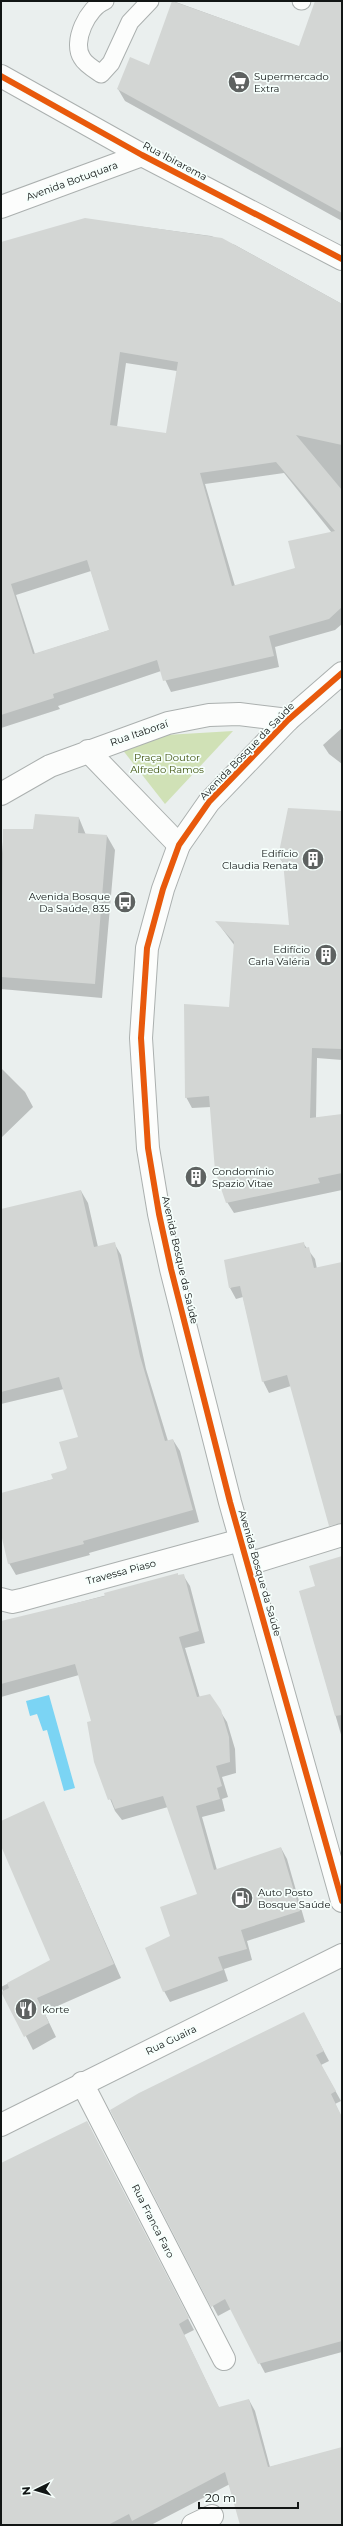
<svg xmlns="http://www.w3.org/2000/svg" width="343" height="2526" viewBox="0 0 343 2526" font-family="Montserrat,sans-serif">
<rect width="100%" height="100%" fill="#eaefee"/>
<!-- green -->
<path fill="#d0e1b6" d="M 233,731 L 165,804 L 118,744 L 166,735 Z"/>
<!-- water -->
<path fill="#7bd4f4" d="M 49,1695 L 75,1788 L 64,1791 L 47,1730 L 43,1731 L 37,1714 L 30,1716 L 26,1701 Z"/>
<!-- shadow -->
<path fill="#0003" fill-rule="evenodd" d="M 173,1 L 300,47 L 316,1 L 342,1 L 342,221 L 125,101 L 118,89 L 150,66 Z
M 85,219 L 211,236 L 235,245 L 342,304 L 342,624 L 335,630 L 275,647 L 279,667 L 171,692 L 161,671 L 58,706 L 60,709 L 1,728 L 1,243 ZM 126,363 L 177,371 L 167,435 L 117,427 ZM 284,473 L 332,533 L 296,569 L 235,586 L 205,484 ZM 91,571 L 110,630 L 35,654 L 16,595 Z
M 342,728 L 342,764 L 329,754 L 323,745 Z
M 342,812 L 342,1060 L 317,1058 L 316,1118 L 342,1116 L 342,1190 L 234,1213 L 227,1202 L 211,1107 L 192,1108 L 186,1097 L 230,1008 L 235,946 L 217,922 L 290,926 L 285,866 L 279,857 Z
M 79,818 L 86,835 L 107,836 L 115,850 L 102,998 L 1,989 L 1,865 L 4,830 L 34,830 Z
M 1,1068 L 25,1092 L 33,1107 L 1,1138 Z
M 81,1191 L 88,1203 L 98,1247 L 114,1243 L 121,1255 L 146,1369 L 168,1441 L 173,1440 L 180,1451 L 199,1522 L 89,1553 L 90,1555 L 16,1575 L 9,1563 L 1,1530 L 1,1494 L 54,1479 L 68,1469 L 79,1438 L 64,1389 L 1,1404 L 1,1207 L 2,1210 Z
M 303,1243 L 315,1259 L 317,1269 L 342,1263 L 342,1514 L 291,1386 L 269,1393 L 263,1381 L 243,1297 L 236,1299 L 230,1288 Z
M 342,1557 L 342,1738 L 300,1592 L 317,1587 Z
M 183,1575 L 190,1586 L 205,1643 L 185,1648 L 200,1698 L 220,1711 L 227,1722 L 235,1749 L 236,1773 L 222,1777 L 228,1797 L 222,1799 L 225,1811 L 202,1817 L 217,1870 L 281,1848 L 287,1859 L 305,1922 L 247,1941 L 252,1960 L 224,1969 L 228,1981 L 170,2002 L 164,1991 L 171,1937 L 199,1894 L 168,1807 L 122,1820 L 115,1811 L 95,1762 L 93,1722 L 79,1675 L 1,1697 L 1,1623 Z
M 44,1803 L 121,1978 L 44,2012 L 56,2037 L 33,2050 L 1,1987 L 52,1961 L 1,1844 L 1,1822 Z
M 309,2023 L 329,2061 L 321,2065 L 341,2101 L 335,2104 L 342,2118 L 342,2352 L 265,2373 L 231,2309 L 218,2316 L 111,2111 Z
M 87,2122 L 194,2330 L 184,2335 L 219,2408 L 249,2400 L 255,2411 L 270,2467 L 342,2448 L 342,2525 L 241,2525 L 230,2484 L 151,2525 L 1,2525 L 1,2164 Z"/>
<!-- building -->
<path fill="#d3d6d4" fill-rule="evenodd" d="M 172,1 L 299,46 L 315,1 L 342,1 L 342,213 L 117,89 L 130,57 L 149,65 Z
M 85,218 L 222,238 L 342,304 L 342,445 L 296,435 L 342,490 L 342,607 L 329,619 L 269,636 L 274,656 L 163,681 L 157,660 L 53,694 L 54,698 L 1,715 L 1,242 ZM 120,352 L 178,362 L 166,433 L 110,425 ZM 276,462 L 335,531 L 288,541 L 295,568 L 232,586 L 200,473 ZM 87,560 L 109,630 L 33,654 L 11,584 Z
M 288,808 L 342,811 L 342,1049 L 312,1048 L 310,1118 L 342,1114 L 342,1173 L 318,1178 L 320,1183 L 226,1203 L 215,1171 L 209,1096 L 185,1098 L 184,1004 L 229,1007 L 234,942 L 215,921 L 289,925 L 283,862 L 278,857 Z
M 35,814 L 79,817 L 78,833 L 107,835 L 95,984 L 1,977 L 3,829 L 33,829 Z
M 81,1190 L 94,1247 L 115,1242 L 140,1356 L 165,1441 L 173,1439 L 193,1510 L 83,1541 L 84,1544 L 8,1564 L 1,1534 L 1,1493 L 53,1479 L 51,1474 L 65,1470 L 67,1468 L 59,1442 L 78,1437 L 59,1377 L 1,1392 L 1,1209 Z
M 304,1242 L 305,1248 L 309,1247 L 314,1268 L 342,1262 L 342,1523 L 329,1526 L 287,1375 L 262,1382 L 240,1286 L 229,1288 L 224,1260 Z
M 342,1556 L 342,1715 L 335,1716 L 299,1591 L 315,1586 L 309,1566 Z
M 178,1573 L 178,1575 L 184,1574 L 199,1631 L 179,1637 L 197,1697 L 210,1694 L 221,1710 L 229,1737 L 230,1762 L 216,1766 L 222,1786 L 217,1788 L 220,1799 L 196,1806 L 214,1870 L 281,1847 L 300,1911 L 241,1930 L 247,1949 L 218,1957 L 223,1970 L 163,1992 L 145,1948 L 170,1936 L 160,1907 L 197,1894 L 163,1796 L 115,1809 L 111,1799 L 108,1800 L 94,1762 L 87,1722 L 91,1721 L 75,1664 L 1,1684 L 1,1621 L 105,1596 L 104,1593 Z
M 44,1801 L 114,1964 L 37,1998 L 49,2023 L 24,2037 L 1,1992 L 9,1988 L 7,1983 L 50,1960 L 1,1846 L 1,1821 Z
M 304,2012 L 324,2051 L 316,2055 L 336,2091 L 331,2094 L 342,2117 L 342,2341 L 258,2364 L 225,2299 L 211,2307 L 110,2110 L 139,2093 Z
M 87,2121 L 189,2318 L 179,2324 L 219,2407 L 249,2399 L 268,2467 L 342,2447 L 342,2525 L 240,2525 L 225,2472 L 132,2521 L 129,2514 L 108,2525 L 1,2525 L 1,2163 Z"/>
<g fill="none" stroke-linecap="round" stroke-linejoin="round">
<!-- service casing -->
<g stroke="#abb0af" stroke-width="19">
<path id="service" d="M 105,1 C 88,7 71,42 82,58 C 85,64 95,70 101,74 L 111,63 L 130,22 L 150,1
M 301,1 L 302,1"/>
</g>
<!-- minor casing -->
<g stroke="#abb0af" stroke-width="24">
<path id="minor" d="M 1,76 L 142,155 L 342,259
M 1,207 L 142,155
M 88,751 L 179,845
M 1,794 L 50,766 L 168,723 L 209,715 L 239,714 L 288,720
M 248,1564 L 342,1535
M 1,1599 L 12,1602 L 21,1600 L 241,1540
M 82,2083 L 224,2359
M 1,2125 L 342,1955
M 193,2525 L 212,2516"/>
</g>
<!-- tertiary casing -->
<g stroke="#abb0af" stroke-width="24">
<path id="tertiary" d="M 342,673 L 288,720 L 209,802 L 179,845 L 163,889 L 147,948 L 141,1038 L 148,1148 L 159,1214 L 171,1269 L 230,1502 L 342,1901"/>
</g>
<!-- service -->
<use href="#service" stroke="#fcfdfc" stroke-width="17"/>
<!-- minor -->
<use href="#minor" stroke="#fcfdfc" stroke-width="22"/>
<!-- tertiary -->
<use href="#tertiary" stroke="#fcfdfc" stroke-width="22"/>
<!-- cycleway casing -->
<g stroke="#f6fffc" stroke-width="8">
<path id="cycleway" d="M 1,76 L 142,155 L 342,259
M 342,673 L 288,720 L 209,802 L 179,845 L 163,889 L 147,948 L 141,1038 L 148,1148 L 159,1214 L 171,1269 L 230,1502 L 342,1901"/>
</g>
<!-- cycleway -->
<use href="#cycleway" stroke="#e8590c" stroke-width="6"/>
</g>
<!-- icons -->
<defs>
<g id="supermarket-disc" transform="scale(1.15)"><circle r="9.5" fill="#5e6261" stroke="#f6fffc"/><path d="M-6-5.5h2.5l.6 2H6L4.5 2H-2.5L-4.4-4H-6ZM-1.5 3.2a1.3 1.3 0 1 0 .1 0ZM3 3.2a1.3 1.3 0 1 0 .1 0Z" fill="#fff"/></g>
<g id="building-disc" transform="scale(1.15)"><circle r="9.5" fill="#5e6261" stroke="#f6fffc"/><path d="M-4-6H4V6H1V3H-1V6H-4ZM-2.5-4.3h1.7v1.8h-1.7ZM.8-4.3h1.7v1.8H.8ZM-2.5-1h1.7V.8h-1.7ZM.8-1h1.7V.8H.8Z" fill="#fff"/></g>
<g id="bus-disc" transform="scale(1.15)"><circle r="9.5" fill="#5e6261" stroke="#f6fffc"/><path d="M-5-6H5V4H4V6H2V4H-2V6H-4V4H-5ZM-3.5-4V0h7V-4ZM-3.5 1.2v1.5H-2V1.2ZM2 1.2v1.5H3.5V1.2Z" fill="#fff"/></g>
<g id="fuel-disc" transform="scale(1.15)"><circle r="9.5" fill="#5e6261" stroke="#f6fffc"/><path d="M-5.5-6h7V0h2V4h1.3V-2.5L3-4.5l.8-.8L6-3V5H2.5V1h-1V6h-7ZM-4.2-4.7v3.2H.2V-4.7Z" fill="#fff"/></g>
<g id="restaurant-disc" transform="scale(1.15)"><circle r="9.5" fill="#5e6261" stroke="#f6fffc"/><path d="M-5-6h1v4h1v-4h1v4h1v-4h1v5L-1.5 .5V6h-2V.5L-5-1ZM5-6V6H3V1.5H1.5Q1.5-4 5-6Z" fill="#fff"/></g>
</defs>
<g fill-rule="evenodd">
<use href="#supermarket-disc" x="239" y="82"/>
<use href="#building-disc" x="313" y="859"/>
<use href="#bus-disc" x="125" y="902"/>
<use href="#building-disc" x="326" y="955"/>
<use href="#building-disc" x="196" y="1177"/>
<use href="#fuel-disc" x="242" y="1898"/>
<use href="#restaurant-disc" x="26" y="2009"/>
</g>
<g text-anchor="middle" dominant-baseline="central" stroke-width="3.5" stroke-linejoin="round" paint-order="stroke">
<!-- poi labels -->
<g font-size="10" fill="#121615" stroke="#f6fffc" text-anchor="start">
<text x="254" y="76">Supermercado<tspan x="254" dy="12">Extra</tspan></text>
<text x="298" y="853" text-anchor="end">Edifício<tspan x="298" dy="12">Claudia Renata</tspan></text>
<text x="110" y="896" text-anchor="end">Avenida Bosque<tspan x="110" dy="12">Da Saúde, 835</tspan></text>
<text x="310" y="949" text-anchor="end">Edifício<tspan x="310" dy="12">Carla Valéria</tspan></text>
<text x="212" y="1171">Condomínio<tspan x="212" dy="12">Spazio Vitae</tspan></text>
<text x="258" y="1892">Auto Posto<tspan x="258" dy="12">Bosque Saúde</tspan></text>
<text x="42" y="2009">Korte</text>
</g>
<!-- street labels -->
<g font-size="10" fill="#121615" stroke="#f6fffc">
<text transform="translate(175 161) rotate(28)">Rua Ibirarema</text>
<text transform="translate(72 181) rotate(-20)">Avenida Botuquara</text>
<text transform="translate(139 733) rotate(-19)">Rua Itaboraí</text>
<text transform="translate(247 751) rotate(-46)">Avenida Bosque da Saúde</text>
<text transform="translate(180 1260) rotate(77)">Avenida Bosque da Saúde</text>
<text transform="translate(121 1572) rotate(-15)">Travessa Piaso</text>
<text transform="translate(260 1573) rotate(74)">Avenida Bosque da Saúde</text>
<text transform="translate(171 2040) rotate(-26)">Rua Guaira</text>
<text transform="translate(153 2221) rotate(63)">Rua Franca Faro</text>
</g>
<!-- park labels -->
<g font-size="10" fill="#3f520c" stroke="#f6fffc">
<text x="167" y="757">Praça Doutor<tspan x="167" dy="12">Alfredo Ramos</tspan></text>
</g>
</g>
<!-- border -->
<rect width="343" height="2526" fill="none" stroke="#121615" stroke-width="4"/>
<!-- north arrow -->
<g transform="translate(36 2490) rotate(265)" stroke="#f6fffc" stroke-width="3" paint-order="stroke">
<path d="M0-3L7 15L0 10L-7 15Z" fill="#121615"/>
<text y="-6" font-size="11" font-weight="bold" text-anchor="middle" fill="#121615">N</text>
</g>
<!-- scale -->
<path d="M199 2502v6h99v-6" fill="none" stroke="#121615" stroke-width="2"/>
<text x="205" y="2502" font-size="12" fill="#121615" stroke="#f6fffc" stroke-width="3" paint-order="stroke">20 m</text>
</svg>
